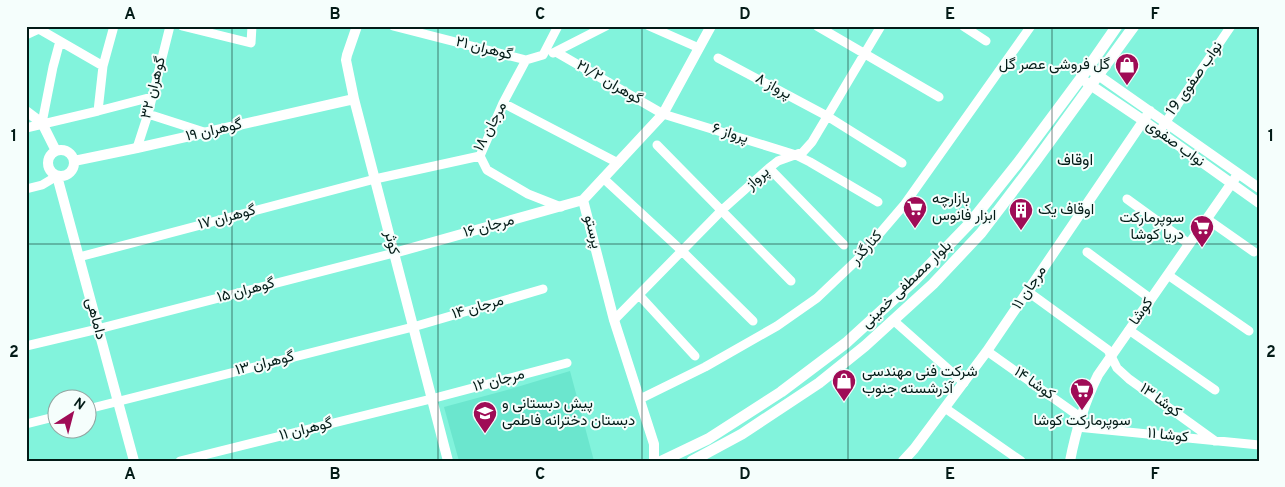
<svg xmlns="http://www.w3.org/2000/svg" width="1285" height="487" viewBox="0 0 1285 487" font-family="Overpass,Vazirmatn,sans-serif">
<rect width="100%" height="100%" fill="#82f3dc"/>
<!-- built -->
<path fill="#6be6ce" d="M 570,371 L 594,461 L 459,461 L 444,407 L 507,390 Z"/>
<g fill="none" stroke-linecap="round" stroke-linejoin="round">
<!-- minor -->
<path stroke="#fff" stroke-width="9" d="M 182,26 L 251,43 L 252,26
M 393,26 L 526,60 L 543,55 L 558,26
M 649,26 L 699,48
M 817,26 L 939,97
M 963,26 L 986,41
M 26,35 L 39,29 L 103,66
M 556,52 L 663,114 L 796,155 L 810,162 L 878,202
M 553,53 L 606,26
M 718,58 L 827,116 L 902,163
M 503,103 L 618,163
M 98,111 L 152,97
M 148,114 L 207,133
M 42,123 L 53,67 L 60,41
M 26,128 L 98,111 L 103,66 L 114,26
M 1159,132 L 1231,26
M 657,145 L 791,281
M 137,148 L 148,114 L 170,26
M 480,156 L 487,170 L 528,194 L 561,207
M 769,168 L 844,245
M 603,178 L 682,251 L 753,321
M 26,189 L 42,185 L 57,176
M 1127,199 L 1189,244
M 1207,219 L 1254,252
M 1087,252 L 1151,299
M 79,257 L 375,179 L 480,156 L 503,103 L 526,60
M 1168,275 L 1249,331
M 1027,291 L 1108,350 L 1117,368 L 1129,379 L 1215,441
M 639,295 L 695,356
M 614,320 L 722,210 L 769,168 L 778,161 L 803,152 L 812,142 L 881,26
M 893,320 L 964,383
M 1129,330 L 1215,390
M 26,346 L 98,329 L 394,253
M 987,351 L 1080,417
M 640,399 L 705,367 L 777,326 L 817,298 L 857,260 L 904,205 L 1031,26
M 945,408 L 1021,461
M 88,409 L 413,327 L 543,289
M 26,424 L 58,416
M 1077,427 L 1259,445
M 180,461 L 431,399 L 567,363"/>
<!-- tertiary -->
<path stroke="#fff" stroke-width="10" d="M 357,26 L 347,55 L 346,60 L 354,99 L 448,461
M 1088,68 L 1259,188
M 1086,82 L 1144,121 L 1259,203
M 26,111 L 42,123 L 56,151
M48 163a13 13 0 1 1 26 0a13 13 0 1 1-26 0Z
M 74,161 L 137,148 L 354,99
M 57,176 L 134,461
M 394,253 L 583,200
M 654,461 L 654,444 L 614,320 L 583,200 L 663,114 L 711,26
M 903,461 L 914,449 L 987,351 L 1150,111
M 1070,461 C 1076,430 1084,403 1098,375 L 1238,174"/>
<!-- secondary -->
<path stroke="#fff" stroke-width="11" d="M 662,461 L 708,439 L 781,392 L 846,343 L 915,280 L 970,223 L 1017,164 L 1081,78 L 1117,26
M 692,461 L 742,434 L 819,383 L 865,346 L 933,284 L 981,233 L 1035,162 L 1134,26"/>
</g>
<!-- grid -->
<path fill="none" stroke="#031b17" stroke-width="1" stroke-opacity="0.55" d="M 232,26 L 232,461M 438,26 L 438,461M 642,26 L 642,461M 848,26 L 848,461M 1052,26 L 1052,461M 26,244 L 1259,244"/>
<!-- icons -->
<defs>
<g id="shop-pin" transform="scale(1.25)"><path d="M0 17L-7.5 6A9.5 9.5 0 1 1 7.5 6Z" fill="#9f0c56" stroke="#f5fefc"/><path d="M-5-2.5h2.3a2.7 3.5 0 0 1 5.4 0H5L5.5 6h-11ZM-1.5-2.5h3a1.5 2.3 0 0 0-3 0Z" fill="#fff"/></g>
<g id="supermarket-pin" transform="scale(1.25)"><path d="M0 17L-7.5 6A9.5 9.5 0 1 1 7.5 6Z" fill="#9f0c56" stroke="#f5fefc"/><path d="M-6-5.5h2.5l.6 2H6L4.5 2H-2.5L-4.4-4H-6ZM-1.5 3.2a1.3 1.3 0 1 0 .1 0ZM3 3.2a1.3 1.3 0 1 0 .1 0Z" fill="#fff"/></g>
<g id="building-pin" transform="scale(1.25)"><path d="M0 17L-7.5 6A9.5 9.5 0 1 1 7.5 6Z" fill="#9f0c56" stroke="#f5fefc"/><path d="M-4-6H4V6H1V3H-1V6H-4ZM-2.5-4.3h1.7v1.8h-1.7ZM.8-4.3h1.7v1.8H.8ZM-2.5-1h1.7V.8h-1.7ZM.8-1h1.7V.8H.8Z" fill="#fff"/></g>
<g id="school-pin" transform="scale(1.25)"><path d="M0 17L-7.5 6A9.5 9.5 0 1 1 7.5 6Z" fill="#9f0c56" stroke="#f5fefc"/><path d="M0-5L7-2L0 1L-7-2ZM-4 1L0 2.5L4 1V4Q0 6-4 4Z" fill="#fff"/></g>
</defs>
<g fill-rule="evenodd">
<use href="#shop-pin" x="1127" y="65"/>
<use href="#supermarket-pin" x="915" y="208"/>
<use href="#building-pin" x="1021" y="210"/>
<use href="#supermarket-pin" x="1202" y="227"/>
<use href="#shop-pin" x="844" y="381"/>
<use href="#supermarket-pin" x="1082" y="390"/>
<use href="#school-pin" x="485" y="413"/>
</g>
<g text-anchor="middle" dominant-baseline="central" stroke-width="4" stroke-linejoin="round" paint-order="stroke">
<!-- street labels -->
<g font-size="15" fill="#031b17" stroke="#f5fefc">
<text transform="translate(484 49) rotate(14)">گوهران ۲۱</text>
<text transform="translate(1195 79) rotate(-55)">نواب صفوی 19</text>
<text transform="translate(609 83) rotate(30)">گوهران ۲۱/۲</text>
<text transform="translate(773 87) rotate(28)">پرواز ۸</text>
<text transform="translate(154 88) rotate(-76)">گوهران ۳۲</text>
<text transform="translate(491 127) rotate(-62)">مرجان ۱۸</text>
<text transform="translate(214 131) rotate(-13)">گوهران ۱۹</text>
<text transform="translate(730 134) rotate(17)">پرواز ۶</text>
<text transform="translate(1175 144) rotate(36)">نواب صفوی</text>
<text transform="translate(758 179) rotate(-42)">پرواز</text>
<text transform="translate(227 218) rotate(-15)">گوهران ۱۷</text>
<text transform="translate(489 227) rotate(-15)">مرجان ۱۶</text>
<text transform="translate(592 232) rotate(76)">پرستو</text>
<text transform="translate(391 243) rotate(76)">کوثر</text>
<text transform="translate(867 248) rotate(-48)">کنارگذر</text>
<text transform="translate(907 285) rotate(-44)">بلوار مصطفی خمینی</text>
<text transform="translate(1030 288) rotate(-56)">مرجان ۱۱</text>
<text transform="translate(246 291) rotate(-15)">گوهران ۱۵</text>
<text transform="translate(478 308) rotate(-16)">مرجان ۱۴</text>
<text transform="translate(1142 312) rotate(-55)">کوشا</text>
<text transform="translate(95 319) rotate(75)">داماهی</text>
<text transform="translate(265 364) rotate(-14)">گوهران ۱۳</text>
<text transform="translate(499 381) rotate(-15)">مرجان ۱۲</text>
<text transform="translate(1034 384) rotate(35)">کوشا ۱۴</text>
<text transform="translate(1160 401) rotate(36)">کوشا ۱۳</text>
<text transform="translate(306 430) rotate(-14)">گوهران ۱۱</text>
<text transform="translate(1168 436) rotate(6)">کوشا ۱۱</text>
</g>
<!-- poi labels -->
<g font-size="15" fill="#031b17" stroke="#f5fefc" text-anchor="start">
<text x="1110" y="65" text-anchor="end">گل فروشی عصر گل</text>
<text x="932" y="199">بازارچه<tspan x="932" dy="17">ابزار فانوس</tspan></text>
<text x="1038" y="210">اوقاف یک</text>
<text x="1184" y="218" text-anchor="end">سوپرمارکت<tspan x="1184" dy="17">دریا کوشا</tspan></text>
<text x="862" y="372">شرکت فنی مهندسی<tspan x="862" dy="17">آذرشسته جنوب</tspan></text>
<text x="502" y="404">پیش دبستانی و<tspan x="502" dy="17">دبستان دخترانه فاطمی</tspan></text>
<text x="1082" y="421" text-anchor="middle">سوپرمارکت کوشا</text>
</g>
<!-- neighbourhood labels -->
<g font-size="16" fill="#031b17" stroke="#f5fefc">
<text x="1075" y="161">اوقاف</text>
</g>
</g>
<!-- border -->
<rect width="1285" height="487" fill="none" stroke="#f5fefc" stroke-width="55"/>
<!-- north arrow -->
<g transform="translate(72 414) rotate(36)"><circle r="24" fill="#f5fefc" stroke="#94a3a0"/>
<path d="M0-4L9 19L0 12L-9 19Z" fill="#9f0c56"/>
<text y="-8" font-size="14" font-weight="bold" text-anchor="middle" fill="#031b17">N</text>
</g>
<rect x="28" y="28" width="1230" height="432" fill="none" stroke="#031b17" stroke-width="2"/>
<g font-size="16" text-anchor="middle" font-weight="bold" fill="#031b17">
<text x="130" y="19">A</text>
<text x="335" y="19">B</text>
<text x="540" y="19">C</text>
<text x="745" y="19">D</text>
<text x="950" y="19">E</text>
<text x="1155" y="19">F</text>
<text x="14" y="141">1</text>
<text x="1271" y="141">1</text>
<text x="14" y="357">2</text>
<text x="1271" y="357">2</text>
<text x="130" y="479">A</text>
<text x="335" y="479">B</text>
<text x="540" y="479">C</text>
<text x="745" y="479">D</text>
<text x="950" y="479">E</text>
<text x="1155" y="479">F</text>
</g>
</svg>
